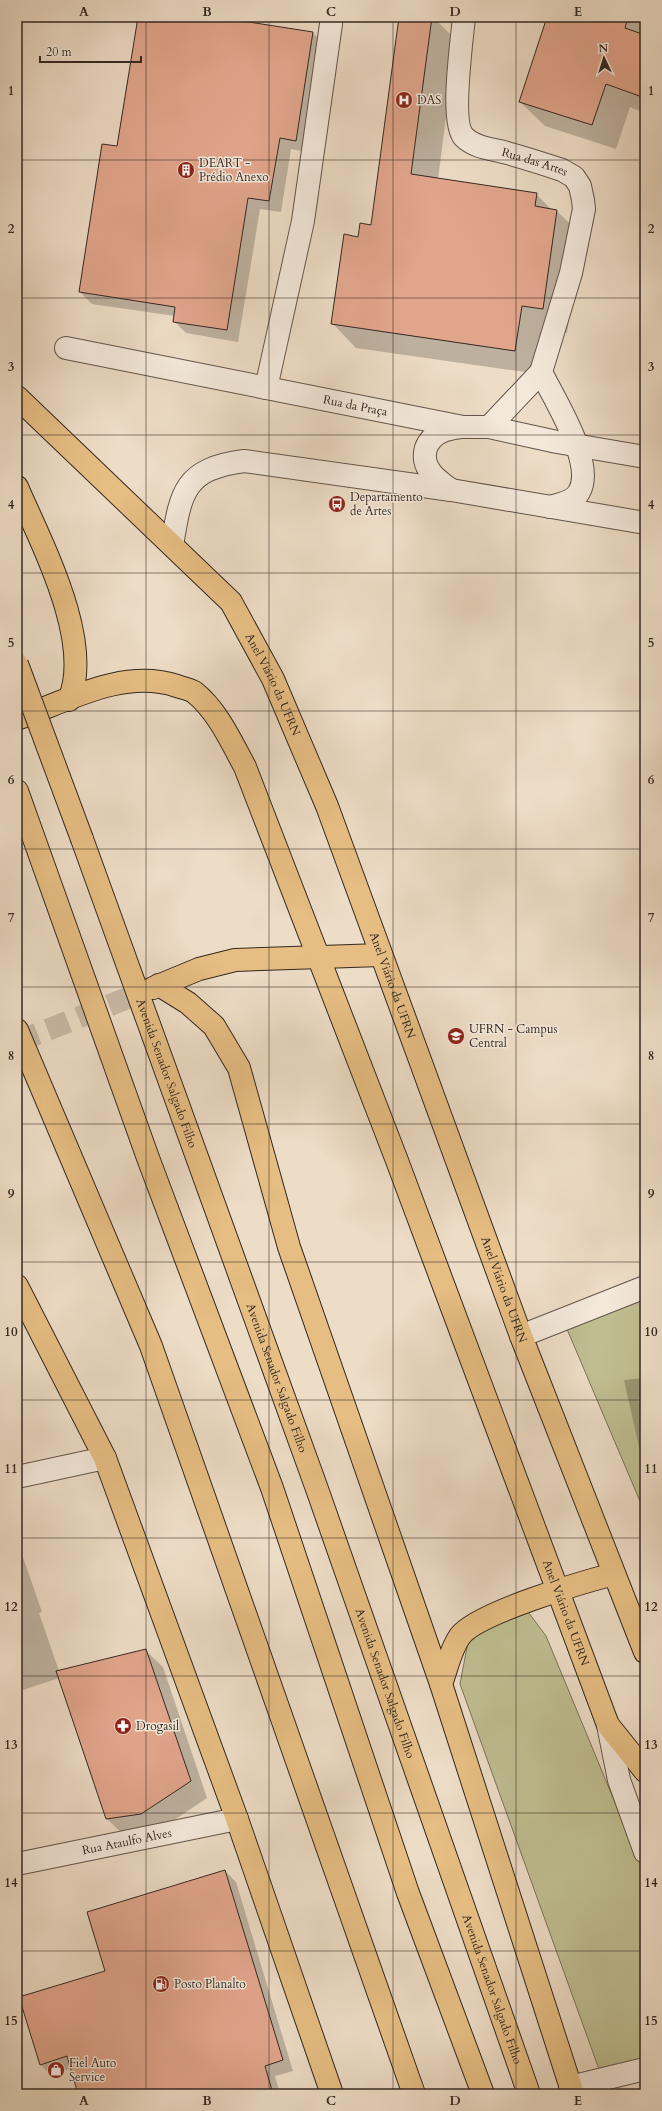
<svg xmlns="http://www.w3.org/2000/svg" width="662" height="2111" viewBox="0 0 662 2111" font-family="Cardo,serif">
<rect width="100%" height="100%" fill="#eddcc6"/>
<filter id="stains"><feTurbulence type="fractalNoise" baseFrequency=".005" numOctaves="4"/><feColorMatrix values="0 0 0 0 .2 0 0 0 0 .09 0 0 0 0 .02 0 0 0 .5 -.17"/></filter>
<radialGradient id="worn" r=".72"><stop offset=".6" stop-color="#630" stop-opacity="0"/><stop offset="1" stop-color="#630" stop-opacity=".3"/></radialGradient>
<!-- green -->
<path fill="#bfbe91" stroke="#7a735a" d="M 645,1276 L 645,1513 L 561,1315 Z
M 526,1609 L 546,1636 L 645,1875 L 645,2061 L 600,2072 L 460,1684 L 470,1631 Z"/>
<!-- shadow -->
<path fill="#0003" d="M 139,17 L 210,17 L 313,33 L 325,45 L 308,152 L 291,149 L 281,212 L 260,209 L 238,342 L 186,333 L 174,321 L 175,316 L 92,304 L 80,292 L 118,147 Z
M 400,17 L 433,17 L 456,40 L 438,179 L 536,194 L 552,210 L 557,211 L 581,235 L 567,333 L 546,330 L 539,374 L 356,348 L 332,323 L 359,238 L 372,226 Z
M 548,17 L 645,17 L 645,113 L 630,107 L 616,149 L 545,126 L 520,102 Z
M 645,1378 L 645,1474 L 624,1380 Z
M 17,1540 L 42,1612 L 39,1613 L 59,1671 L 146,1651 L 163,1667 L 207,1798 L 158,1831 L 124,1835 L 107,1819 L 59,1678 L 17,1692 Z
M 225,1871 L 236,1882 L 293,2071 L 275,2076 L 280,2094 L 80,2094 L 72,2068 L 51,2075 L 40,2064 L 106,1972 Z"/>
<!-- building -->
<path fill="#e1a58c" stroke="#342822" d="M 138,17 L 217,17 L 313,32 L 296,141 L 280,138 L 269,201 L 248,198 L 227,330 L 173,322 L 175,307 L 79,292 L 102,144 L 117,146 Z
M 399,17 L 432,17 L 411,174 L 537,193 L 535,206 L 557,210 L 543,309 L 522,306 L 515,351 L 331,324 L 344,234 L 358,237 L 360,223 L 371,225 Z
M 547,17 L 628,17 L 625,28 L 645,35 L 645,98 L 606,84 L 592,125 L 519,102 Z
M 146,1649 L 191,1781 L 141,1814 L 106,1819 L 56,1671 Z
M 225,1870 L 283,2060 L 265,2066 L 273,2094 L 78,2094 L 67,2056 L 40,2065 L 19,1997 L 105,1971 L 87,1912 Z"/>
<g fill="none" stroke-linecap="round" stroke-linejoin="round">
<!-- major-tunnel -->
<path stroke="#c8b8a5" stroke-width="22" stroke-dasharray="22 11" stroke-linecap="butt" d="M 17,1042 L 153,988"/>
<!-- minor casing -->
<g stroke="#62554b" stroke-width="24">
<g id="minor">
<path id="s1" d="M 464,17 C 462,40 450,122 464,137 C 475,148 493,149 507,153 C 525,158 544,164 562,170 L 574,177 L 580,186 L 583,200 L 584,209 L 571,273 L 541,372 L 489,427"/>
<path id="s2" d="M 66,348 L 463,427 L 489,427 L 557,442 L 645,457"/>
<path d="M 541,372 C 554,399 596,464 579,492 C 574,502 559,504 550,507"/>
<path d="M 266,388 L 303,221 L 332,17"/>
<path d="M 451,490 C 437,480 420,468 426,448 C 428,442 434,435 441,432 C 447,429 456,428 462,427"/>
<path d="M 172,545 C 181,492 184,469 244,461 L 451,490 L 645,523"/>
<path d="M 521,1336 L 645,1287"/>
<path d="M 17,1477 L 105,1458"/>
<path d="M 608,1725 L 619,1780 L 645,1852"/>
<path id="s3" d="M 17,1864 L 237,1819"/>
<path d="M 570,2087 L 645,2069"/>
</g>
</g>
<!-- major casing -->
<g stroke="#342822" stroke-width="24">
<g id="major">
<path id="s4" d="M 17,397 L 231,602 L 273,679 L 327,806 L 521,1336 L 645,1652"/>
<path d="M 17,487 C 41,543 94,641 69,700"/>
<path id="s5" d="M 17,719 C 67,701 123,668 177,686 C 182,688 189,689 194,692 C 217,710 231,741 245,767 L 396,1158 L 608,1725 L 645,1771"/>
<path id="s6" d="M 82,839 L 317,1489 L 529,2094"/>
<path d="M 159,985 L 188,1003 L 214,1026 L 239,1068 L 289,1247 L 441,1684 L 573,2094"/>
<path d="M 153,988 L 199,969 L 235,960 L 381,955"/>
<path d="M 17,1286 L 105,1458 L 237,1819 L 332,2094"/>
<path d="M 441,1684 C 447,1669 450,1650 460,1636 C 477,1613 583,1582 614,1574"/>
</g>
</g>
<!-- highway casing -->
<g stroke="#342822" stroke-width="24">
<path id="highway" d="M 17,791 L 148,1158 L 272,1488 L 408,1893 L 483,2094
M 17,1030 L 151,1346 L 414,2094"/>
</g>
<!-- minor -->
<use href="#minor" stroke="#f3e8da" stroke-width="22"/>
<!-- major -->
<use href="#major" stroke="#e6be83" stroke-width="22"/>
<!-- highway -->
<use href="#highway" stroke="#e6be83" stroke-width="22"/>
<!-- major-bridge casing -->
<g stroke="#342822" stroke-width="24" stroke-linecap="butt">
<path id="major-bridge" d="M 17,664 L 82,839"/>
</g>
<!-- major-bridge -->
<use href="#major-bridge" stroke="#e6be83" stroke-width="22"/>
</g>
<!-- grid -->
<path fill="none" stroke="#342822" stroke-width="1" stroke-opacity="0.55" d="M 146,17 L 146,2094M 269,17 L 269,2094M 393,17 L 393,2094M 516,17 L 516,2094M 17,160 L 645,160M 17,298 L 645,298M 17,435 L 645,435M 17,573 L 645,573M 17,711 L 645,711M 17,849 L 645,849M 17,987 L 645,987M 17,1124 L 645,1124M 17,1262 L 645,1262M 17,1400 L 645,1400M 17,1538 L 645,1538M 17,1676 L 645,1676M 17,1813 L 645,1813M 17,1951 L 645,1951"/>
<!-- icons -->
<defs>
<g id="hospital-disc" transform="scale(0.9)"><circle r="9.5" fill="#8f2418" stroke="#f3e8da"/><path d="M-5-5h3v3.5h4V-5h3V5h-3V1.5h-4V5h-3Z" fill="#fff"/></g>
<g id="building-disc" transform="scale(0.9)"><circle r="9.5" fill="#8f2418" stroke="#f3e8da"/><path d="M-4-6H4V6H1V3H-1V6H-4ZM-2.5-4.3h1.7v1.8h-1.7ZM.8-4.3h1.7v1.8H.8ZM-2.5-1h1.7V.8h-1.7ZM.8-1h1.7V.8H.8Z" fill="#fff"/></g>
<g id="bus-disc" transform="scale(0.9)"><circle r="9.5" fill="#8f2418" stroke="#f3e8da"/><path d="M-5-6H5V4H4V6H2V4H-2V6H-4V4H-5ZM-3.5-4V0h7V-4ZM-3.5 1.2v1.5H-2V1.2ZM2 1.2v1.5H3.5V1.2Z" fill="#fff"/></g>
<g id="university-disc" transform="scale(0.9)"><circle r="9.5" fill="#8f2418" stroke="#f3e8da"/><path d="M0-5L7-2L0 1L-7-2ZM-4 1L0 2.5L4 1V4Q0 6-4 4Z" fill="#fff"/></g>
<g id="pharmacy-disc" transform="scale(0.9)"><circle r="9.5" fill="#8f2418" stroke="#f3e8da"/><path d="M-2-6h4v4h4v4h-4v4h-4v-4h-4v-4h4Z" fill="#fff"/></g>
<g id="fuel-disc" transform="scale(0.9)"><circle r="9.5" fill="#8f2418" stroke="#f3e8da"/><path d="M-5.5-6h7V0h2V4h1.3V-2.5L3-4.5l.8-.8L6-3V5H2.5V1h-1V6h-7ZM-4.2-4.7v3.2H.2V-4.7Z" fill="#fff"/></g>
<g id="shop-disc" transform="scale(0.9)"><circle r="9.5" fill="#8f2418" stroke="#f3e8da"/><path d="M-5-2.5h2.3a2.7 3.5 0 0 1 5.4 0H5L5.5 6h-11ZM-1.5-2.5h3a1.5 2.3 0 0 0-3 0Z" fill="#fff"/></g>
</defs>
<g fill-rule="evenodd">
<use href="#hospital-disc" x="404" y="100"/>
<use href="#building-disc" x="186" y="170"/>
<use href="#bus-disc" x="337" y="504"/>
<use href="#university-disc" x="456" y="1036"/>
<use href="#pharmacy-disc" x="123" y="1726"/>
<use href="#fuel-disc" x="161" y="1984"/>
<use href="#shop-disc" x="56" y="2070"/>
</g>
<g text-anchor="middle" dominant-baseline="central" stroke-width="3" stroke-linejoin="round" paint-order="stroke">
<!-- poi labels -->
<g font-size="12" fill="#342822" stroke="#f3e8da" text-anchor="start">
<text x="417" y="100">DAS</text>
<text x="199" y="163">DEART -<tspan x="199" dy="14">Prédio Anexo</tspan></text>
<text x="350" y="497">Departamento<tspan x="350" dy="14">de Artes</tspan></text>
<text x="469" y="1029">UFRN - Campus<tspan x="469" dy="14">Central</tspan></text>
<text x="136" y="1726">Drogasil</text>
<text x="174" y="1984">Posto Planalto</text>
<text x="69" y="2063">Fiel Auto<tspan x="69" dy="14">Service</tspan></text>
</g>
<!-- street labels -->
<g font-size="12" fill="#342822" stroke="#f3e8da">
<text stroke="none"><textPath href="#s1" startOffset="197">Rua das Artes</textPath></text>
<text stroke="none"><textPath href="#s2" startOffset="295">Rua da Praça</textPath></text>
<text stroke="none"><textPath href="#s4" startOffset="389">Anel Viário da UFRN</textPath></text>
<text stroke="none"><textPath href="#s4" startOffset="713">Anel Viário da UFRN</textPath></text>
<text stroke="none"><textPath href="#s6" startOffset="249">Avenida Senador Salgado Filho</textPath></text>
<text stroke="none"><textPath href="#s4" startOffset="1037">Anel Viário da UFRN</textPath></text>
<text stroke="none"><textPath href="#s6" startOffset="573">Avenida Senador Salgado Filho</textPath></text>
<text stroke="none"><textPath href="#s5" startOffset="1181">Anel Viário da UFRN</textPath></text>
<text stroke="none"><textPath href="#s6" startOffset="897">Avenida Senador Salgado Filho</textPath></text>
<text stroke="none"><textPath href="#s3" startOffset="112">Rua Ataulfo Alves</textPath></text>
<text stroke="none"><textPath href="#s6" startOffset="1221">Avenida Senador Salgado Filho</textPath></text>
</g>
</g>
<!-- margin -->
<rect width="662" height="2111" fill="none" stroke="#eddcc6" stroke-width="44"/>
<!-- north arrow -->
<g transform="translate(604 58) rotate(356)" stroke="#f3e8da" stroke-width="3" paint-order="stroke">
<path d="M0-3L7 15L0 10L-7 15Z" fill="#342822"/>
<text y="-6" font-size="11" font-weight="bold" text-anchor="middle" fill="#342822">N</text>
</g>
<!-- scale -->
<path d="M40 56v6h101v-6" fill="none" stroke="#342822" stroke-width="2"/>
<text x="46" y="56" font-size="12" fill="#342822" stroke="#f3e8da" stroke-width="3" paint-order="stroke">20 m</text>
<rect x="22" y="22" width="618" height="2067" fill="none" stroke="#342822" stroke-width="1.5"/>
<g font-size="13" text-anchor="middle" font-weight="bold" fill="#342822">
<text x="84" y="16">A</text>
<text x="207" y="16">B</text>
<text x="331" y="16">C</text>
<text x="455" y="16">D</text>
<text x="578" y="16">E</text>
<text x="11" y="95">1</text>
<text x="651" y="95">1</text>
<text x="11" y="233">2</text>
<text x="651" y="233">2</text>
<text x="11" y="371">3</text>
<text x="651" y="371">3</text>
<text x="11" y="509">4</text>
<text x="651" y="509">4</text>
<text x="11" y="647">5</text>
<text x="651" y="647">5</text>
<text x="11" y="784">6</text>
<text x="651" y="784">6</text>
<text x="11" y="922">7</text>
<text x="651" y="922">7</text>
<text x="11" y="1060">8</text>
<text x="651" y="1060">8</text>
<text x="11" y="1198">9</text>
<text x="651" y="1198">9</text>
<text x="11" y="1336">10</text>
<text x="651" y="1336">10</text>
<text x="11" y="1473">11</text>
<text x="651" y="1473">11</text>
<text x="11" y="1611">12</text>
<text x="651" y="1611">12</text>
<text x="11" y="1749">13</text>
<text x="651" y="1749">13</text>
<text x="11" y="1887">14</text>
<text x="651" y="1887">14</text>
<text x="11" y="2025">15</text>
<text x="651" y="2025">15</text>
<text x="84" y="2105">A</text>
<text x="207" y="2105">B</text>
<text x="331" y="2105">C</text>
<text x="455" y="2105">D</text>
<text x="578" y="2105">E</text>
</g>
<rect width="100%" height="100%" filter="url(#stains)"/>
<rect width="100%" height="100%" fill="url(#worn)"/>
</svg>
